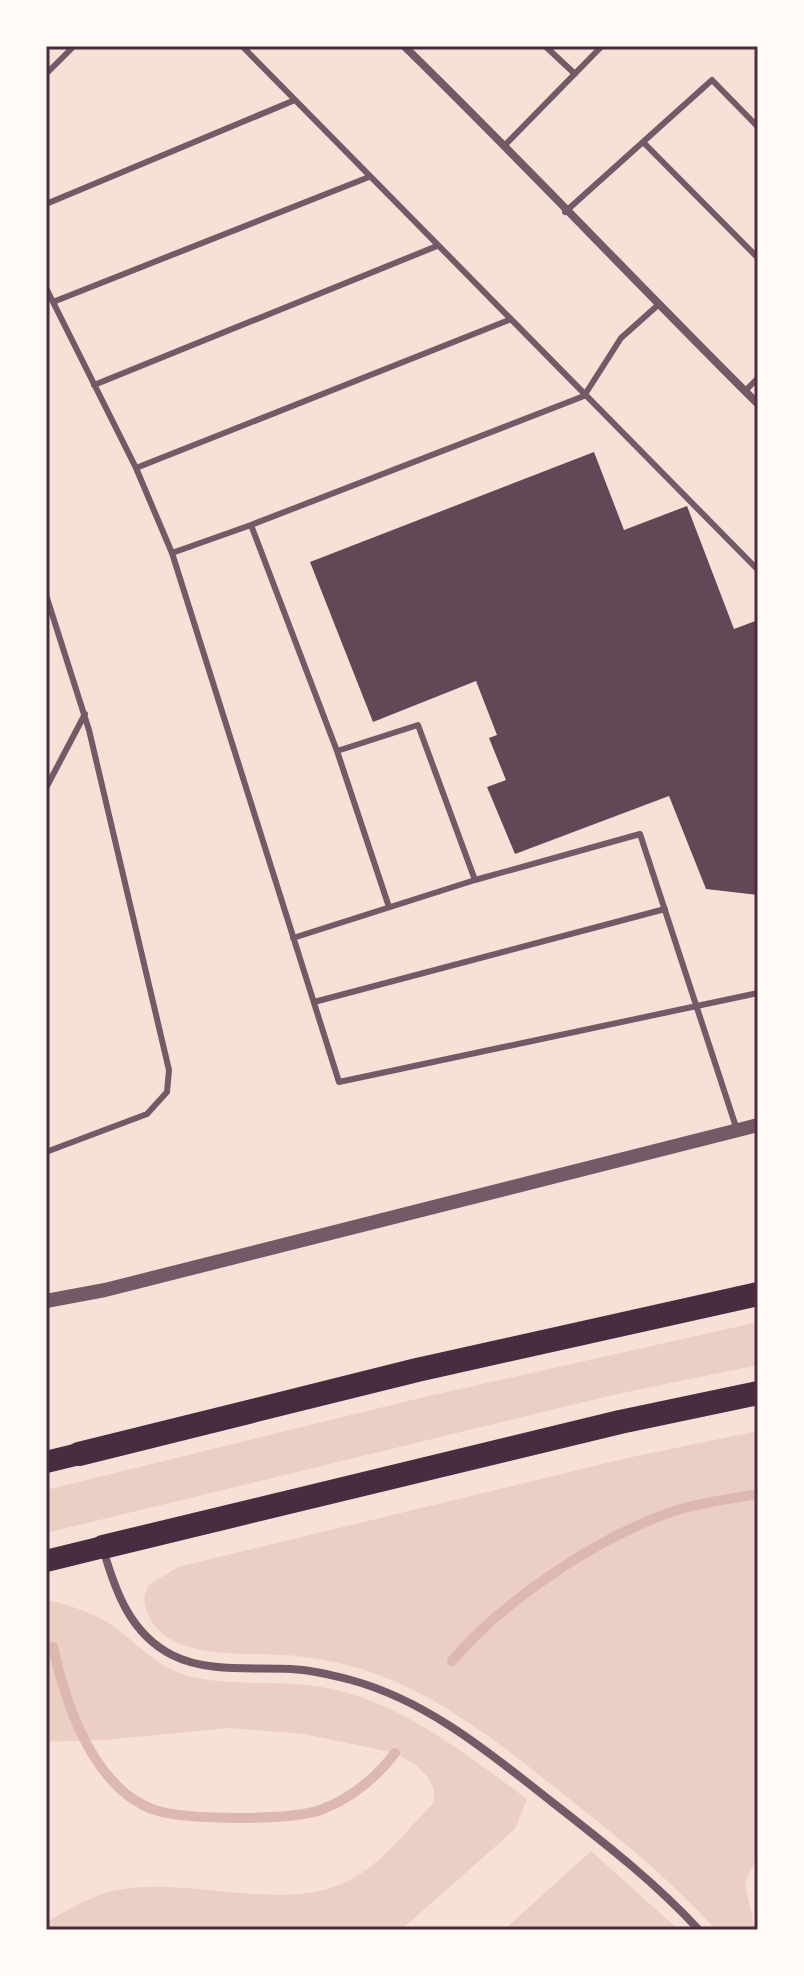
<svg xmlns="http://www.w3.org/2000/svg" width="804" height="1976" viewBox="0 0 804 1976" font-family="'Public Sans',sans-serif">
<rect width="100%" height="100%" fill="#f7e1d7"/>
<!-- green -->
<path fill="#ebcfc5" d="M 758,1322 L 758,1365 L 613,1395 L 46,1533 L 46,1490 L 424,1397 Z
M 758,1431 L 758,1855 L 745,1883 L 755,1930 L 716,1930 C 671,1880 619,1838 567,1797 C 504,1747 440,1694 362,1669 C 341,1663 317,1658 296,1656 C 253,1651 166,1664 147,1612 C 143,1601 143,1594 150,1584 L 178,1567 L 627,1458 Z
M 53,1601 C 78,1608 99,1615 120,1631 C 141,1648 158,1666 185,1675 C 224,1686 267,1681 307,1685 C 392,1694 460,1750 527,1799 L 515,1829 L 401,1930 L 46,1930 L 46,1922 C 69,1910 93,1894 118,1890 C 192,1876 282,1914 348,1881 C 382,1864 408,1829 434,1802 L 434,1790 L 428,1777 L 416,1765 L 395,1753 L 304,1734 L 230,1728 L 104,1740 L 46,1742 L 46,1602 Z
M 591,1851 L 679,1930 L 504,1930 Z"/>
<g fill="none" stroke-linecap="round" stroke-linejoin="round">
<!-- stream -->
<path stroke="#dcb8b0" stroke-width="10" d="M 53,1647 C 64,1697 85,1760 126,1794 C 135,1801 147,1808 158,1811 C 190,1820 293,1821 323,1809 C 353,1797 376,1778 395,1753
M 452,1661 C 504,1600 598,1537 674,1511 C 701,1502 730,1499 758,1494"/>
</g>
<!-- building -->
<path fill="#644757" d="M 594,452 L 624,530 L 687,506 L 734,629 L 758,620 L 758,895 L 706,889 L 669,796 L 515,854 L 487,787 L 506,780 L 489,738 L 497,735 L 476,681 L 373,722 L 310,562 Z"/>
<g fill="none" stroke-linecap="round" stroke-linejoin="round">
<!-- service -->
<path stroke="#755966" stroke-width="6" d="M 242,46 L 758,570
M 545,46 L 575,74
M 46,74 L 74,46
M 643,142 L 758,258
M 505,145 L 602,46
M 46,204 L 295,100
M 565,212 L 712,80 L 758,127
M 46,288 L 136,468 L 172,553 L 251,525
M 53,302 L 369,177
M 658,305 L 621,338 L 584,396 L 251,525 L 337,751 L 418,725 L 475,880 L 640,834 L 737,1130
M 94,385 L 437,246
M 745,391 L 758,378
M 136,468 L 509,320
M 172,553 L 339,1082 L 758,993
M 46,595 L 89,730 L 169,1070 L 167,1092 L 147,1114 L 46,1152
M 337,751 L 389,907
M 46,788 L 85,714
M 293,938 L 475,880
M 314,1002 L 665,909"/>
<!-- minor -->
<path stroke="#755966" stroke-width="8" d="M 404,46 C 524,163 639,286 758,404
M 104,1552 C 116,1593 131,1634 172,1655 C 207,1673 253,1667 291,1669 C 312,1670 332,1675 351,1680 C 428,1701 491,1754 552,1802 C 603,1842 655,1882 699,1930"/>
<!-- tertiary -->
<path stroke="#755966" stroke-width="14" d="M 46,1301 L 105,1290 L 758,1125"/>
<!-- trunk -->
<path stroke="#4a2c40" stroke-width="22" d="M 46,1462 L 79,1454
M 46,1561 L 103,1547"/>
<!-- motorway -->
<path stroke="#4a2c40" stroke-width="24" d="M 79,1454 L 417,1370 L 758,1294
M 103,1547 L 620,1422 L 758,1393"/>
</g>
<!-- border -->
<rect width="804" height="1976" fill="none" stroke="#fffaf5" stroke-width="96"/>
<rect x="48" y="48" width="708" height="1880" fill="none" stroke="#4a2c40" stroke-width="3"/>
</svg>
